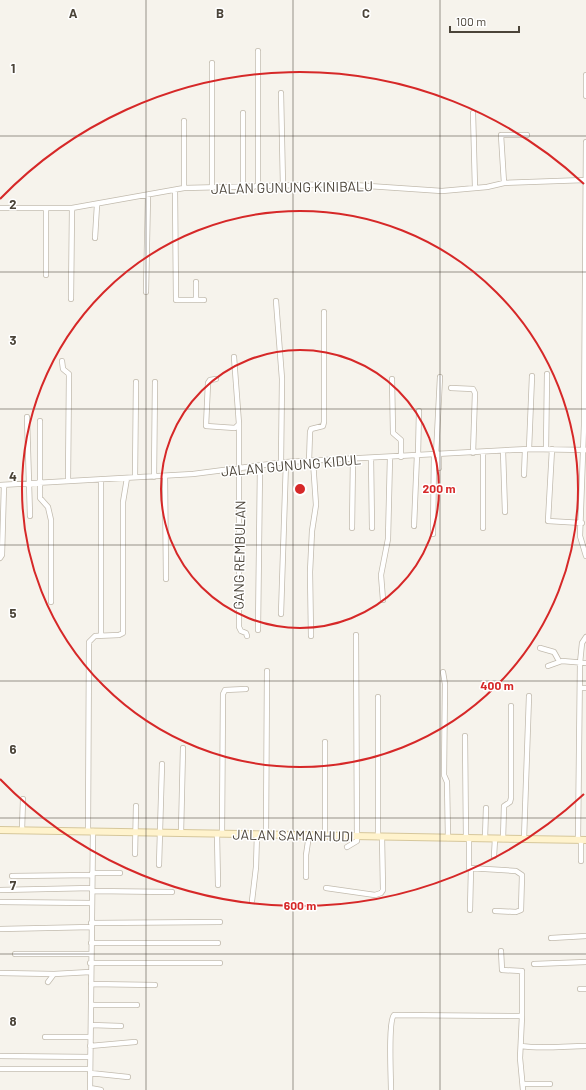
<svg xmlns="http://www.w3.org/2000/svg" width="586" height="1090" viewBox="0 0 586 1090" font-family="Barlow,sans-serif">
<rect width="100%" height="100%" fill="#f6f3ec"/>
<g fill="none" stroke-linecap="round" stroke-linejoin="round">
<!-- street casing -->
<g stroke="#c2bbae" stroke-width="6">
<path id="street" d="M 212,63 L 212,188
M 586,75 L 586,96
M 281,93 L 283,186
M 473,113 L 475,188
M 184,121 L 184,188
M 586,142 L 584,425 L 580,536 L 586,556
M 504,183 L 501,135 L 527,135
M 243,187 L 243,113
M 258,187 L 258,51
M 175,190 L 176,300 L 204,300
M 0,208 L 72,208 L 184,188 L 339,184 L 442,191 L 487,187 L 504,183 L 585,180
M 95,238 L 97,205
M 46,275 L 46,209
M 146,292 L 148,195
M 71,299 L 72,208
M 196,300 L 196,282
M 276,301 L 282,379 L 281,463
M 234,357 L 239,424
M 62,361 L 63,369 L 69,374 L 68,481
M 216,379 L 210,380 L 208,383 L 206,426 L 235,428 L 239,424 L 239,627 L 241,631 L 246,633 L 247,636
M 392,379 L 393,433 L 401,440 L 401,457
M 451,388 L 473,389 L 475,393 L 473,453
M 27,417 L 30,516
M 40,421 L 40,498 L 48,507 L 51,520 L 51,602
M 529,449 L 532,376
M 546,449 L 547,374
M 552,449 L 548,521 L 582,523
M 503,451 L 505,512
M 483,452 L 483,528
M 418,455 L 419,411
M 436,455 L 440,377
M 371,458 L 372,528
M 309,462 L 310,432 L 311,429 L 323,426 L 324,422 L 324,312
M 439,468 L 439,454
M 524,475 L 525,450
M 165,476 L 166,579
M 135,477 L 136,382
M 154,477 L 155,382
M 0,485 L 193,474 L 286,462 L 529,449 L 586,450
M 414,526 L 417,455
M 352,528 L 353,459
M 433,534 L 434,455
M 0,558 L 2,555 L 4,485
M 383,600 L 381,575 L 388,539 L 390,457
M 281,614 L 286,462
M 258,630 L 260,466
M 101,635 L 101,480
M 311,636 L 310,572 L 312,531 L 316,505 L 313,461
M 540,648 L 554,652 L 559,661
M 548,666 L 562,661 L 586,663
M 443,672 L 445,684 L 444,775 L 447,782 L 448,838
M 580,688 L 586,688
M 465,736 L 466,838
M 22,830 L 23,799
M 88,831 L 89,642 L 95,636 L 119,635 L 123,633 L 123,502 L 127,478
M 181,833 L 183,748
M 217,834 L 218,885
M 222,834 L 223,694 L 225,690 L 246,689
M 266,835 L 267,671
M 325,836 L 325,742
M 378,837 L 378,697
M 469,838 L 469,868 L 516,871 L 522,875 L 521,910 L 516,912 L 495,911
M 485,838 L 486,808
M 503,839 L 504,806 L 510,802 L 511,798 L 511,706
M 524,839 L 529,696
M 578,840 L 580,663 L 582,643 L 586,637
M 347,847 L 357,841 L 356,635
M 135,854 L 136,806
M 494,856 L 495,839
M 581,861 L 581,840
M 159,865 L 162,764
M 92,873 L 120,873
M 12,876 L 92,875
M 306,877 L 306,855 L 309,835
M 326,888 L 375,895 L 381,893 L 383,890 L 382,837
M 0,890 L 92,888
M 92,891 L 172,892
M 252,901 L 256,867 L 257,834
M 0,902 L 91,903
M 470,910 L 471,868
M 91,923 L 220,922
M 0,929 L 92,927
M 551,938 L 586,936
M 91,943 L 218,943
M 501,951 L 502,970 L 522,971 L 522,1016 L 520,1058 L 523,1090
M 15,954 L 91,954
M 90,963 L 220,963
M 534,964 L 586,962
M 0,973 L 54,974
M 48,982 L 54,974 L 90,972
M 91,984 L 155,985
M 580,989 L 586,989
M 91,1005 L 137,1005
M 91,1025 L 121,1026
M 45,1037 L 90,1037
M 90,1046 L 135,1042
M 521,1046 C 542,1049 564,1046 586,1046
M 0,1056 L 90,1057
M 0,1069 L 89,1069
M 90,1073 L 128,1077
M 523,1084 L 550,1084
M 90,1088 L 101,1090
M 90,1090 L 93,831
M 391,1090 C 391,1078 388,1021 394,1015 L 522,1016"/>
</g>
<!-- secondary casing -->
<g stroke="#d6c79b" stroke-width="8">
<path id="secondary" d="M 0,830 L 586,840"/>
</g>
<!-- street -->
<use href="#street" stroke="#fff" stroke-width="4.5"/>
<!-- secondary -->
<use href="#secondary" stroke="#fff3cd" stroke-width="6"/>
</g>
<!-- grid -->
<path fill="none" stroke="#4b4439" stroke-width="1" stroke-opacity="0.55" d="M 146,0 L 146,1090M 293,0 L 293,1090M 440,0 L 440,1090M 0,136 L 586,136M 0,272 L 586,272M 0,409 L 586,409M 0,545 L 586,545M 0,681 L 586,681M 0,818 L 586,818M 0,954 L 586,954"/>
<!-- distance rings -->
<g fill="none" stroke="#d62828" stroke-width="2">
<circle cx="300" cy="489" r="139"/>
<circle cx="300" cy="489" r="278"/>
<path d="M584 794A417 417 0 0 1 0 779M0 199A417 417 0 0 1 584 184"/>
</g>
<g text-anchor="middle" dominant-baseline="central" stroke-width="3" stroke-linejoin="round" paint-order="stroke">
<!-- street labels -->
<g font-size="14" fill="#4b4439" stroke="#fff">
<text transform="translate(292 187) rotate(-1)">JALAN GUNUNG KINIBALU</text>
<text transform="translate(291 465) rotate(-5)">JALAN GUNUNG KIDUL</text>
<text transform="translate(239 555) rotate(-89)">GANG REMBULAN</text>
<text transform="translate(293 835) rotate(1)">JALAN SAMANHUDI</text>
</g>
</g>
<g font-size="13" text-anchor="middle" font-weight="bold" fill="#4b4439" stroke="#fff" stroke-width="3" stroke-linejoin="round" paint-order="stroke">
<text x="73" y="18">A</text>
<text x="220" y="18">B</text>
<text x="366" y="18">C</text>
<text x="13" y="73">1</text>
<text x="13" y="209">2</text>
<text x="13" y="345">3</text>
<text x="13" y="481">4</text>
<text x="13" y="618">5</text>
<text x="13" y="754">6</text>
<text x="13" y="890">7</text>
<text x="13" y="1026">8</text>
</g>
<circle cx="300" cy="489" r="6" fill="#d62828" stroke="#fff" stroke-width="2"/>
<g font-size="12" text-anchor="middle" font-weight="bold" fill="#d62828" stroke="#fff" stroke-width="3" stroke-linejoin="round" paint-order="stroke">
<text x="439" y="493">200 m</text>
<text x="497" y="690">400 m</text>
<text x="300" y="910">600 m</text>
</g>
<!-- scale -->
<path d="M450 26v6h69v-6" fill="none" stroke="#4b4439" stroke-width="2"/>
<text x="456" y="26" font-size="12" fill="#4b4439" stroke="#ffffff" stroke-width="3" paint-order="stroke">100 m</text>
</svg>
